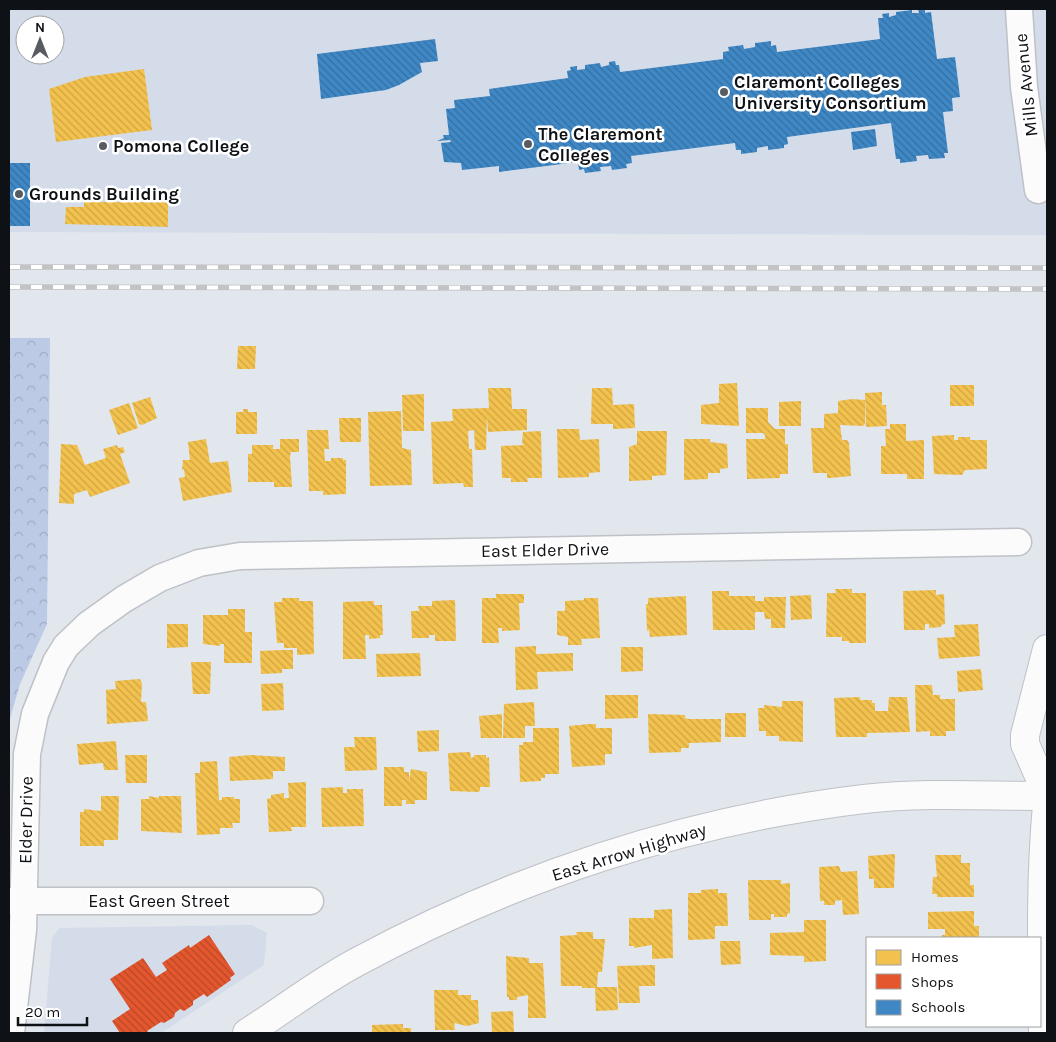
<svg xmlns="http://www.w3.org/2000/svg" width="1056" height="1042" viewBox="0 0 1056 1042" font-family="Karla,sans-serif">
<defs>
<pattern id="park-crowns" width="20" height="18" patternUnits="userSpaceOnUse" patternTransform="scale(1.25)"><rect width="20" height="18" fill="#bccae6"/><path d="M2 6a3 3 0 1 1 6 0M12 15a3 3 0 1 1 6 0" fill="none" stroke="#a0acc4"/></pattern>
<pattern id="homes-back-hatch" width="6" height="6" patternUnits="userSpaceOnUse" patternTransform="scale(1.25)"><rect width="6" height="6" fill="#f2c14e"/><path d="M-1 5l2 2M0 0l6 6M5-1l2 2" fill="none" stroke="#cea543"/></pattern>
<pattern id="shops-back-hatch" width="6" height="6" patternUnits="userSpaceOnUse" patternTransform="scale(1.25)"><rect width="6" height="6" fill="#e4572e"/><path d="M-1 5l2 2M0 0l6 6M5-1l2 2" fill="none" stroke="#b74726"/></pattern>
<pattern id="schools-back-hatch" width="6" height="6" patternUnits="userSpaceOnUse" patternTransform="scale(1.25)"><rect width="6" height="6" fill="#3f88c5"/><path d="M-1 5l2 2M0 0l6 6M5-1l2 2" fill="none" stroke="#336e9f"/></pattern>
</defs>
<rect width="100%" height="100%" fill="#e2e6ed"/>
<!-- built -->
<path fill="#d4dcea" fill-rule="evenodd" d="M 9,9 L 1047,9 L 1047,235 L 9,232 ZM 25,25 L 55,25 L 55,55 L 25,55 Z
M 252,925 L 267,933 L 264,965 L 161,1033 L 44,1033 L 52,938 L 59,928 Z"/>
<!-- park -->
<path fill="url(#park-crowns)" d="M 9,338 L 50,338 L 47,624 L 20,684 L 9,722 Z"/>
<!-- homes -->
<path fill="url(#homes-back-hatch)" d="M 144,69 L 152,130 L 56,142 L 49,89 L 85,77 Z
M 84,202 L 168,202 L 168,227 L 65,224 L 66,207 L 84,207 Z
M 238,346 L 256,346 L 255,369 L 237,369 Z
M 737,383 L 739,426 L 701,424 L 701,405 L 719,403 L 719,384 Z
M 950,385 L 974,385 L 974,406 L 950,406 Z
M 488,388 L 511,388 L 512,409 L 527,409 L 527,430 L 488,432 L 487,416 L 486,450 L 475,450 L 474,430 L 468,431 L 469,449 L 472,449 L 473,487 L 464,487 L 463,483 L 433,484 L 431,422 L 453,421 L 452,409 L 489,408 Z
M 592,388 L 612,388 L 613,405 L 634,404 L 635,428 L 613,429 L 613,424 L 591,424 Z
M 882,392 L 882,405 L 886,405 L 887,426 L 866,427 L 865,393 Z
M 424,394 L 424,431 L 403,431 L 402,395 Z
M 150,397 L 157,418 L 142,425 L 139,424 L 132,403 Z
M 852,399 L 865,400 L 865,424 L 863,426 L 840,425 L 842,440 L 847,440 L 849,443 L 851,476 L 830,478 L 827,478 L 827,473 L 813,473 L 811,428 L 824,428 L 824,414 L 838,413 L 838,401 Z
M 801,401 L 801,426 L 779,426 L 779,402 Z
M 129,403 L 138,428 L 118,435 L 109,410 Z
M 746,408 L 768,408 L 768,422 L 775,429 L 785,429 L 785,444 L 788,444 L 788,474 L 780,474 L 780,478 L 747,479 L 746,439 L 765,439 L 765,435 L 763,433 L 746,433 Z
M 243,409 L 248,409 L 248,412 L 257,412 L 257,434 L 236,434 L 236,412 L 243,412 Z
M 401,411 L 402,448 L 411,450 L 412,485 L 370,486 L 368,412 Z
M 339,418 L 361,418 L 361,442 L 340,442 Z
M 890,424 L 906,424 L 906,441 L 924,440 L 924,479 L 907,479 L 907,474 L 881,474 L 881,446 L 886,446 L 885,429 L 890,429 Z
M 557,429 L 579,429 L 580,440 L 599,439 L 600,472 L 589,473 L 589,477 L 558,478 Z
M 307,430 L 328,430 L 329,449 L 324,449 L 325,461 L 331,461 L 331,458 L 343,458 L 343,460 L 346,460 L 346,494 L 323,495 L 323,491 L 309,491 Z
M 541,431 L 542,478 L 527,478 L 528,482 L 511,482 L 511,478 L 502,478 L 501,446 L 524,445 L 522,443 L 523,432 Z
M 637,431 L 667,431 L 666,475 L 652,476 L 652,480 L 629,481 L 629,447 L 637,444 Z
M 954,435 L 954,440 L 958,440 L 958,437 L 970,437 L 970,440 L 987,440 L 987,469 L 965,470 L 962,475 L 934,474 L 932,436 Z
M 206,439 L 210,463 L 228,461 L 232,492 L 183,501 L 179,478 L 185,477 L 184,469 L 182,470 L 183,460 L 190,460 L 188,442 Z
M 280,439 L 299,439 L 299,452 L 291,452 L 290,456 L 292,487 L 274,487 L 274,482 L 248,482 L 248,454 L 252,454 L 252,445 L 273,445 L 273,449 L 280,449 Z
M 684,439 L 710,439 L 710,442 L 727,444 L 728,468 L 720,469 L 720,473 L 708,473 L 708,479 L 684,480 Z
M 61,444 L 77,445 L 85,465 L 106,458 L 103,449 L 117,445 L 118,448 L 123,447 L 125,452 L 120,454 L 130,483 L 90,497 L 87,490 L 74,494 L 74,504 L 59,503 Z
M 835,589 L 852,589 L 852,593 L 866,593 L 866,643 L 849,643 L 849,641 L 842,641 L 842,637 L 826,637 L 827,593 L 836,593 Z
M 936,590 L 936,595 L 944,594 L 945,624 L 941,625 L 941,627 L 929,628 L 929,624 L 925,624 L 925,630 L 904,630 L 903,591 Z
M 712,591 L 729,591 L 729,596 L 755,596 L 755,601 L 764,601 L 764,597 L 786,597 L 785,628 L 771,628 L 771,619 L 765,619 L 764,612 L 755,612 L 755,630 L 713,630 Z
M 496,594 L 524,594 L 524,603 L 519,603 L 520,630 L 502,631 L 502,628 L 498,628 L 499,643 L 482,643 L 482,598 L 496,598 Z
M 811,595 L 812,619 L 791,620 L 790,596 Z
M 686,596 L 687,635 L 650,637 L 649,630 L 647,631 L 646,604 L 648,604 L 648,598 Z
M 282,598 L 299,598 L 299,601 L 313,601 L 314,654 L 297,655 L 297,648 L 284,648 L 284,643 L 277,643 L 274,602 L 282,602 Z
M 584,598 L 598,598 L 600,638 L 581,639 L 582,645 L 568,645 L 568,637 L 557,635 L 557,611 L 565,611 L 565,601 L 584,600 Z
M 455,600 L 456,641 L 435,641 L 435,635 L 429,635 L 429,638 L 412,638 L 411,611 L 419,611 L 418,606 L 432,606 L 432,601 Z
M 371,601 L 374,601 L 374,605 L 382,605 L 383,635 L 380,635 L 380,638 L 369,639 L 369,635 L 365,635 L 366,659 L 343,659 L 343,602 Z
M 228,609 L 245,609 L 245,632 L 252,632 L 252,663 L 224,663 L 224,644 L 220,644 L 220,646 L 203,644 L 203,615 L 228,615 Z
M 167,624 L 188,624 L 188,647 L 167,648 Z
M 978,624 L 980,656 L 939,659 L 937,638 L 955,637 L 954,625 Z
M 536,646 L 536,654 L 573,653 L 573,671 L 537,672 L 538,689 L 516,690 L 515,647 Z
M 621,647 L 643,647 L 643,671 L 621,672 Z
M 281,650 L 293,650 L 293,669 L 282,669 L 282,673 L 261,674 L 260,651 Z
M 420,653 L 421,676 L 377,677 L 376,654 Z
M 191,662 L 211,662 L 210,694 L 193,694 Z
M 981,669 L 983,690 L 958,692 L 957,671 Z
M 140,679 L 142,684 L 141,702 L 146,702 L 148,721 L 107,724 L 106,690 L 116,689 L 115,681 Z
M 283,683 L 284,710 L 262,711 L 261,684 Z
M 915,685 L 932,685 L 933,695 L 940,695 L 940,699 L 955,699 L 955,731 L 946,731 L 946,736 L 930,736 L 930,731 L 916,732 Z
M 605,695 L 638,695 L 638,718 L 605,719 Z
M 860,697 L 860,700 L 872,700 L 872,703 L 875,703 L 875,711 L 888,711 L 889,697 L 907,697 L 910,732 L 867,733 L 867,737 L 836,737 L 834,698 Z
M 782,701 L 803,701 L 803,742 L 779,741 L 779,736 L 766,736 L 766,731 L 759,731 L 758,708 L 764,708 L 764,705 L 782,707 Z
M 534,702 L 535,726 L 525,726 L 525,738 L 503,738 L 504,704 Z
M 725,713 L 746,713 L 746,737 L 725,737 Z
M 502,714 L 502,738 L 481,738 L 479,716 Z
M 648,714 L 685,715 L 685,718 L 688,719 L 721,719 L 721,742 L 689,743 L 689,748 L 681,748 L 681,752 L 649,753 Z
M 589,724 L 596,724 L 596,728 L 612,728 L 612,754 L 605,754 L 605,765 L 572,767 L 569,726 Z
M 533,728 L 559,728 L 559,774 L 545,774 L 545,778 L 541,778 L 541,781 L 520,782 L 519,745 L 523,745 L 523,742 L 533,742 Z
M 439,730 L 439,751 L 418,752 L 417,731 Z
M 354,737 L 376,737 L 377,770 L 345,771 L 344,747 L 355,747 Z
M 116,741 L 118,770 L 104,770 L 103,763 L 79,765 L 77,744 Z
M 470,752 L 471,758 L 474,757 L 474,755 L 486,755 L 486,758 L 489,757 L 490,787 L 480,787 L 480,791 L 478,792 L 450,791 L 448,753 Z
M 125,755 L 147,755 L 147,783 L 126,783 Z
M 251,755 L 285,757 L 285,771 L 273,771 L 273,779 L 230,781 L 229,757 Z
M 217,761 L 219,800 L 222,800 L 222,797 L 234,797 L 234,799 L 240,799 L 240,823 L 232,823 L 233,828 L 220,828 L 220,834 L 197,835 L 195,773 L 200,773 L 200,762 Z
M 384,767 L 404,767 L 404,772 L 409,772 L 409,781 L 411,769 L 427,772 L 427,800 L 415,800 L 415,804 L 406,804 L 406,800 L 402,800 L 402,806 L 384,806 Z
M 306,782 L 306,827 L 291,827 L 292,831 L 269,832 L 267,799 L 271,798 L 271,795 L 284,793 L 284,798 L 289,798 L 288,783 Z
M 343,787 L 343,793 L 347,793 L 347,789 L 363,789 L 364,826 L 322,827 L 321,788 Z
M 101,796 L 119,796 L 118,840 L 104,840 L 104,846 L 80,846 L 80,812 L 84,812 L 84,809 L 101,811 Z
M 149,796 L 159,798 L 159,796 L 181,796 L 182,833 L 141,831 L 141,799 L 149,799 Z
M 895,854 L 894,888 L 874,888 L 874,879 L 869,879 L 868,856 Z
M 935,855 L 961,855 L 961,863 L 970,863 L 970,885 L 974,885 L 974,897 L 937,897 L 937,894 L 932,894 L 933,877 L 937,877 Z
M 839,866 L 841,872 L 857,871 L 859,914 L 843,915 L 842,900 L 835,901 L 835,905 L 824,905 L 824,901 L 820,901 L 819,867 Z
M 748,880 L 781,880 L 781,884 L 790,883 L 790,913 L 787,914 L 787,917 L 774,917 L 774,914 L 771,914 L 771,920 L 749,920 Z
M 718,889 L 718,893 L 727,893 L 728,926 L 715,926 L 715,939 L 688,940 L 688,893 L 701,893 L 701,890 Z
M 672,909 L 673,958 L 652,959 L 652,945 L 634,948 L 634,946 L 629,946 L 629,918 L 654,918 L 654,910 Z
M 974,911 L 974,926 L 979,926 L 979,938 L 942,938 L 942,935 L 945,935 L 945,929 L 928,929 L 928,912 Z
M 804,920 L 826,920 L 826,961 L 804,962 L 804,956 L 770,955 L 770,933 L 804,932 Z
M 576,932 L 593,932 L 593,939 L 605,939 L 602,972 L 598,972 L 597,987 L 617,987 L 618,1010 L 596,1011 L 595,988 L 582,988 L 582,986 L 561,986 L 560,936 L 577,935 Z
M 720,941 L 740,941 L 741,964 L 721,965 Z
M 506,956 L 529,958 L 529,963 L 543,963 L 546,1018 L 528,1018 L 528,995 L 517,997 L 517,1000 L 509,1000 L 509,997 L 507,997 Z
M 655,965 L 655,986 L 639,986 L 640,1003 L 619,1003 L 617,966 Z
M 434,990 L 458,990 L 458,995 L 471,995 L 471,1000 L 478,1000 L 479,1023 L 467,1026 L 454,1023 L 455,1030 L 435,1030 Z
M 513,1011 L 514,1033 L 492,1033 L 491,1012 Z
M 403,1024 L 403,1028 L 411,1028 L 411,1033 L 372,1033 L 372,1025 Z"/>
<!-- shops -->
<path fill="url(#shops-back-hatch)" d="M 209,935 L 235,974 L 230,978 L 231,980 L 207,997 L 204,994 L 193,1001 L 193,1005 L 184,1011 L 180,1009 L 175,1013 L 174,1017 L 164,1023 L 161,1022 L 147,1031 L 149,1033 L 120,1033 L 112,1021 L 130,1009 L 110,979 L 143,958 L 156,977 L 167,970 L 162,963 L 189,945 L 190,948 Z"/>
<!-- schools -->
<path fill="url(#schools-back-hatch)" d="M 918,9 L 925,9 L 925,13 L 931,12 L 937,59 L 955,57 L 960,97 L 952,98 L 953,111 L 943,112 L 948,153 L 944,153 L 945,158 L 929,159 L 928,155 L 916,156 L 917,161 L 900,163 L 900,159 L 896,159 L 891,123 L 787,137 L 788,144 L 784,145 L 784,148 L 768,150 L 768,146 L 757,148 L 757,152 L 741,154 L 741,150 L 736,150 L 735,143 L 631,156 L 632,163 L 626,164 L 627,168 L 612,170 L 611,166 L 600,167 L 601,171 L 585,173 L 584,169 L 579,170 L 578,162 L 499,172 L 499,166 L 462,170 L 461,163 L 444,162 L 441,143 L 451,142 L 450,140 L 437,141 L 444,138 L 443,135 L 449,135 L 446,109 L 455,108 L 454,100 L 490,96 L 489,89 L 568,78 L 567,71 L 571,70 L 570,67 L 577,66 L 577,70 L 585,69 L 585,65 L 600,63 L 601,67 L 609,65 L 609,62 L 615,61 L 616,65 L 619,65 L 620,72 L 723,59 L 723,52 L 729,51 L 728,47 L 743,45 L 744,49 L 755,47 L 755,43 L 771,41 L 771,46 L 776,45 L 777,52 L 880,39 L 878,18 L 883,18 L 882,14 L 889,13 L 889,17 L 896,15 L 896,12 L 912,10 L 912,13 L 919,13 Z
M 435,39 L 438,61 L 420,63 L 422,72 L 399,85 L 386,90 L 321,99 L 317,54 Z
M 875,129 L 877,146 L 853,150 L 851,132 Z
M 9,163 L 30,163 L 30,226 L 9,226 Z"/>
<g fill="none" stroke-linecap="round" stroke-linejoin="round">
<!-- street casing -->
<g stroke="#bec1c6" stroke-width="29">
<path id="street" d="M 1019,9 L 1024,87 L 1038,190
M 9,901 L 310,901
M 11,1033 L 23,930 L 27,754 L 35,714 L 56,662 L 66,646 L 89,624 L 124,599 L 160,578 L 199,563 L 240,556 L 1018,542"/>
</g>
<!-- primary casing -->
<g stroke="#bec1c6" stroke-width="30">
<path id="primary" d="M 1047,649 L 1025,735 L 1025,744 L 1047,794
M 247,1033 C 283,1010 318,983 355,963 C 512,878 686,820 864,799 C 924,792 986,796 1047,796
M 1043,1033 C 1042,957 1040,881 1047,805"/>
</g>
<!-- street -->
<use href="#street" stroke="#fbfbfc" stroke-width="26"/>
<!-- primary -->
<use href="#primary" stroke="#fbfbfc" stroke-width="28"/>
<!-- rail casing -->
<g stroke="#c2c3c5" stroke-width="5.5">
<path id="rail" d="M 9,267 L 1047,268
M 9,287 L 1047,289"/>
</g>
<!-- rail -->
<use href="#rail" stroke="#fff" stroke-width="4" stroke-dasharray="11" stroke-linecap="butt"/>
</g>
<!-- markers -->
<g fill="#585c61" stroke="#fff" stroke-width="2">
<circle cx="724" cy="92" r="5"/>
<circle cx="528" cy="144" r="5"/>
<circle cx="103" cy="146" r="5"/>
<circle cx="19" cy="194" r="5"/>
</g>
<g text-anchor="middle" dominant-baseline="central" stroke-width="5" stroke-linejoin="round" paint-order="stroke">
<!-- poi labels -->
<g font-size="18" font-weight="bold" fill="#0e1115" stroke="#fff" text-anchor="start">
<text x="734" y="82">Claremont Colleges<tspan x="734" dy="21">University Consortium</tspan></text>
<text x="538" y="134">The Claremont<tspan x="538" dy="21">Colleges</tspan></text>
<text x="113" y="146">Pomona College</text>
<text x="29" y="194">Grounds Building</text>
</g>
<!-- street labels -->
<g font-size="18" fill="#0e1115" stroke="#fff">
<text transform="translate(1026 85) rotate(-96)">Mills Avenue</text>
<text transform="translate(545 550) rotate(-1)">East Elder Drive</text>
<text transform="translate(26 820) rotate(-89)">Elder Drive</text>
<text transform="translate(629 852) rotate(-17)">East Arrow Highway</text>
<text x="159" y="901">East Green Street</text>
</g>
</g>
<!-- border -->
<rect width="1056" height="1042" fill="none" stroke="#0e1115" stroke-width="20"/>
<!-- legend -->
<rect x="866" y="937" width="175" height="90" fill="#ffffff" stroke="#9fa0a1"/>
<rect x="876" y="950" width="25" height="15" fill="#f2c14e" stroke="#9fa0a1"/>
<text x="911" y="962" font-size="15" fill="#0e1115">Homes</text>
<rect x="876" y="974" width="25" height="15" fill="#e4572e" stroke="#9fa0a1"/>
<text x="911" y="987" font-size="15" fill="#0e1115">Shops</text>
<rect x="876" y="1000" width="25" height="15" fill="#3f88c5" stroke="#9fa0a1"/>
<text x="911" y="1012" font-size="15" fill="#0e1115">Schools</text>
<!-- north arrow -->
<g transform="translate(40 40)"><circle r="24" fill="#ffffff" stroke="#9fa0a1"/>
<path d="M0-4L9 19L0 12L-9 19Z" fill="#585c61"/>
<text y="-8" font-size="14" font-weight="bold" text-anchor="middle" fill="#0e1115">N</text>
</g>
<!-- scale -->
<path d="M18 1017v8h69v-8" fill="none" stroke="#0e1115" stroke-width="2.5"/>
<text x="25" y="1017" font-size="15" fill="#0e1115" stroke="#ffffff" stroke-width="4" paint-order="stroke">20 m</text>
</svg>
